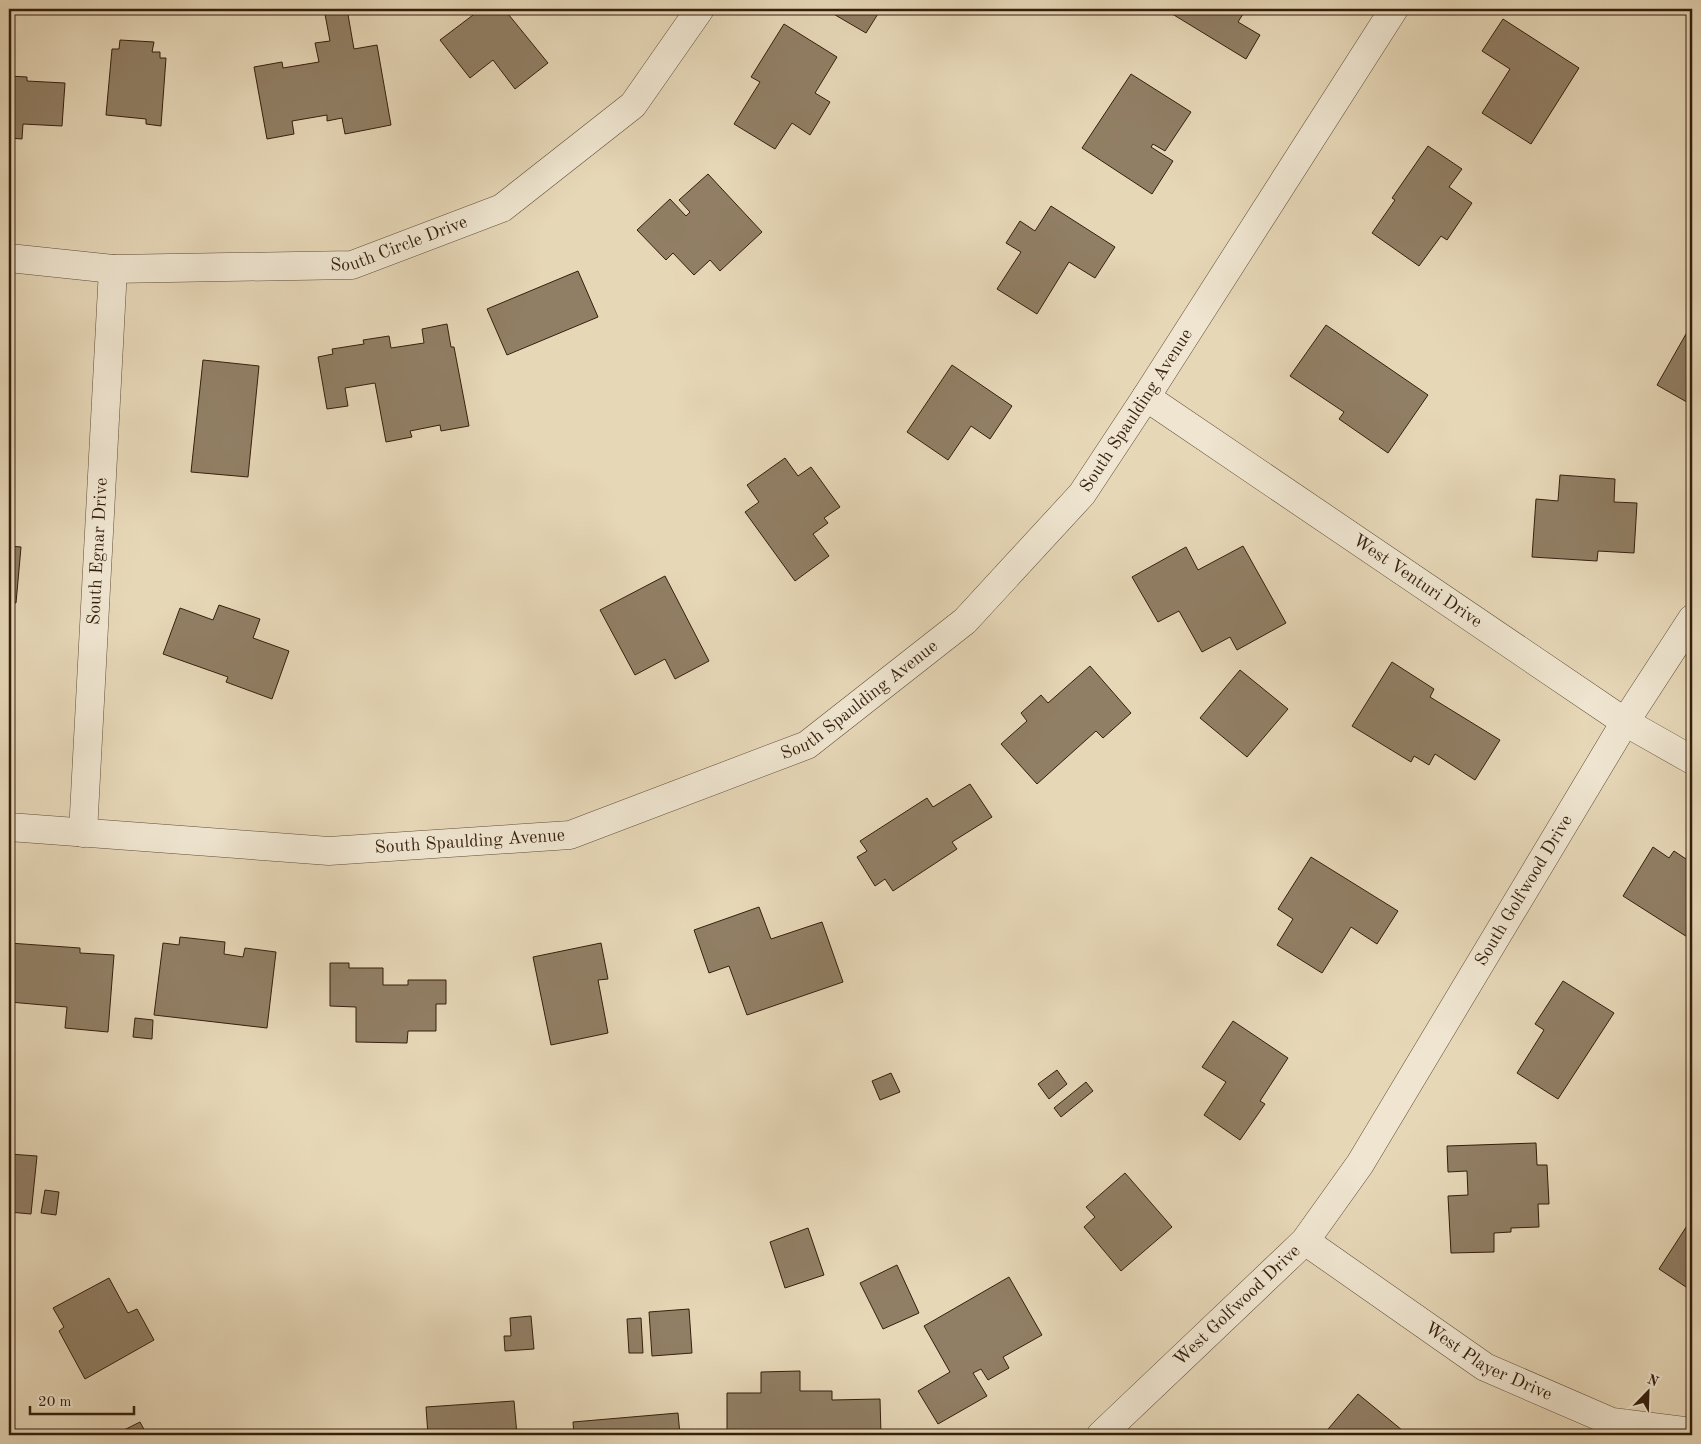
<svg xmlns="http://www.w3.org/2000/svg" width="1701" height="1444" viewBox="0 0 1701 1444" font-family="'Old Standard TT',serif">
<rect width="100%" height="100%" fill="#e6d7b7"/>
<filter id="stains"><feTurbulence type="fractalNoise" baseFrequency=".004" numOctaves="4"/><feColorMatrix values="0 0 0 0 .2 0 0 0 0 .09 0 0 0 0 .02 0 0 0 .5 -.17"/></filter>
<radialGradient id="worn" r=".72"><stop offset=".6" stop-color="#630" stop-opacity="0"/><stop offset="1" stop-color="#630" stop-opacity=".3"/></radialGradient>
<!-- building -->
<path fill="#917f65" stroke="#351f0d" d="M 324,9 L 347,9 L 354,49 L 377,45 L 391,125 L 345,134 L 342,118 L 327,121 L 327,115 L 292,121 L 294,134 L 267,139 L 254,67 L 282,62 L 283,68 L 319,62 L 315,43 L 330,41 Z
M 481,9 L 504,9 L 548,63 L 515,89 L 493,60 L 470,78 L 440,40 Z
M 825,9 L 881,9 L 866,33 Z
M 1171,9 L 1246,9 L 1238,22 L 1260,35 L 1246,59 L 1169,12 Z
M 1503,19 L 1579,68 L 1531,144 L 1482,113 L 1510,69 L 1482,51 Z
M 784,24 L 837,57 L 815,93 L 830,102 L 810,135 L 792,123 L 775,149 L 734,124 L 760,82 L 751,77 Z
M 120,40 L 154,42 L 152,52 L 160,52 L 160,58 L 166,58 L 161,126 L 146,124 L 146,119 L 106,115 L 112,49 L 119,49 Z
M 1131,74 L 1191,112 L 1165,151 L 1153,144 L 1151,147 L 1173,161 L 1152,194 L 1082,148 Z
M 9,76 L 27,77 L 27,81 L 65,83 L 62,126 L 23,124 L 22,139 L 9,138 Z
M 1428,146 L 1462,169 L 1449,187 L 1472,203 L 1447,240 L 1441,236 L 1419,266 L 1372,233 L 1395,200 L 1392,198 Z
M 708,174 L 762,232 L 720,271 L 710,260 L 694,275 L 673,253 L 666,260 L 637,230 L 670,199 L 686,216 L 690,212 L 679,200 Z
M 1051,206 L 1115,247 L 1095,278 L 1069,262 L 1037,314 L 997,289 L 1021,252 L 1006,243 L 1020,221 L 1035,231 Z
M 578,271 L 598,317 L 507,355 L 487,309 Z
M 447,324 L 451,347 L 454,347 L 469,426 L 441,431 L 440,425 L 410,431 L 412,437 L 386,442 L 375,383 L 345,388 L 348,406 L 327,409 L 318,357 L 333,354 L 332,349 L 364,344 L 363,340 L 389,336 L 391,348 L 424,343 L 422,329 Z
M 1326,325 L 1428,395 L 1388,453 L 1339,419 L 1344,412 L 1290,376 Z
M 1690,327 L 1692,328 L 1692,405 L 1657,385 Z
M 203,360 L 259,366 L 248,477 L 191,472 Z
M 952,365 L 1012,406 L 990,439 L 971,426 L 948,460 L 907,432 Z
M 785,458 L 798,476 L 811,467 L 840,507 L 824,518 L 828,523 L 813,534 L 829,556 L 795,581 L 745,512 L 759,502 L 747,485 Z
M 1560,475 L 1615,479 L 1614,502 L 1637,503 L 1634,553 L 1598,551 L 1597,561 L 1532,557 L 1536,499 L 1558,501 Z
M 9,546 L 21,547 L 16,603 L 9,602 Z
M 1243,546 L 1286,623 L 1237,650 L 1230,637 L 1202,652 L 1179,611 L 1158,622 L 1132,577 L 1186,547 L 1198,570 Z
M 665,576 L 709,661 L 675,679 L 665,659 L 635,675 L 600,610 Z
M 219,605 L 260,619 L 253,638 L 289,651 L 272,699 L 226,682 L 228,677 L 163,654 L 180,608 L 213,620 Z
M 1392,662 L 1434,689 L 1430,697 L 1500,740 L 1475,780 L 1435,754 L 1429,765 L 1414,756 L 1411,762 L 1352,726 Z
M 1090,666 L 1131,713 L 1103,738 L 1096,731 L 1037,784 L 1001,744 L 1027,721 L 1021,713 L 1041,695 L 1048,703 Z
M 1240,670 L 1288,709 L 1247,757 L 1200,718 Z
M 970,784 L 992,817 L 952,842 L 957,849 L 893,891 L 885,879 L 875,886 L 857,857 L 867,851 L 860,841 L 927,798 L 933,807 Z
M 1653,847 L 1669,858 L 1674,851 L 1692,863 L 1692,940 L 1623,896 Z
M 1311,857 L 1398,911 L 1377,944 L 1351,927 L 1322,973 L 1277,945 L 1293,919 L 1278,909 Z
M 759,907 L 771,939 L 822,922 L 843,982 L 747,1015 L 729,966 L 709,973 L 694,930 Z
M 180,937 L 225,942 L 224,954 L 243,957 L 245,948 L 276,952 L 267,1028 L 154,1015 L 163,943 L 179,945 Z
M 9,943 L 80,948 L 80,953 L 114,955 L 108,1032 L 65,1028 L 67,1007 L 9,1002 Z
M 601,943 L 608,979 L 598,980 L 608,1033 L 551,1045 L 533,957 Z
M 330,963 L 349,963 L 349,968 L 383,968 L 383,985 L 408,985 L 408,980 L 446,980 L 446,1004 L 436,1004 L 436,1031 L 408,1031 L 407,1043 L 356,1042 L 356,1007 L 330,1006 Z
M 1563,981 L 1614,1013 L 1558,1099 L 1517,1073 L 1544,1030 L 1535,1024 Z
M 135,1018 L 153,1020 L 152,1039 L 133,1037 Z
M 1233,1021 L 1288,1058 L 1260,1101 L 1265,1104 L 1240,1140 L 1204,1115 L 1226,1082 L 1202,1067 Z
M 1057,1070 L 1067,1084 L 1049,1099 L 1038,1084 Z
M 891,1073 L 900,1092 L 880,1100 L 872,1081 Z
M 1086,1082 L 1093,1091 L 1061,1117 L 1054,1108 Z
M 1536,1143 L 1537,1165 L 1547,1165 L 1549,1204 L 1538,1204 L 1539,1227 L 1511,1228 L 1511,1232 L 1494,1233 L 1494,1252 L 1451,1253 L 1448,1196 L 1468,1195 L 1467,1171 L 1448,1172 L 1447,1146 Z
M 9,1154 L 37,1156 L 31,1214 L 9,1212 Z
M 1125,1173 L 1172,1227 L 1121,1271 L 1084,1227 L 1095,1217 L 1086,1207 Z
M 45,1190 L 59,1192 L 56,1215 L 41,1213 Z
M 1692,1218 L 1692,1291 L 1659,1269 Z
M 808,1228 L 824,1275 L 785,1288 L 770,1242 Z
M 897,1265 L 919,1313 L 883,1329 L 860,1283 Z
M 1009,1277 L 1042,1335 L 1003,1357 L 1009,1368 L 988,1380 L 981,1369 L 973,1373 L 987,1396 L 938,1424 L 918,1391 L 950,1372 L 924,1326 Z
M 109,1278 L 128,1313 L 137,1309 L 154,1340 L 85,1379 L 59,1331 L 64,1327 L 53,1308 Z
M 689,1309 L 692,1353 L 652,1356 L 649,1312 Z
M 531,1316 L 534,1349 L 505,1351 L 504,1336 L 511,1336 L 510,1318 Z
M 641,1318 L 643,1353 L 629,1353 L 627,1319 Z
M 800,1371 L 800,1391 L 832,1391 L 832,1400 L 880,1399 L 881,1435 L 727,1435 L 727,1393 L 761,1393 L 761,1372 Z
M 1358,1394 L 1408,1435 L 1323,1435 Z
M 514,1401 L 517,1435 L 428,1435 L 426,1407 Z
M 678,1413 L 680,1435 L 574,1435 L 573,1422 Z
M 140,1422 L 147,1435 L 114,1435 Z"/>
<g fill="none" stroke-linecap="round" stroke-linejoin="round">
<!-- minor casing -->
<g stroke="#614d38" stroke-width="29">
<g id="minor">
<path id="s1" d="M 9,258 L 113,269 L 352,265 L 502,208 L 633,105 L 700,9"/>
<path id="s2" d="M 1146,397 L 1625,722 L 1692,760"/>
<path id="s3" d="M 83,833 L 113,269"/>
<path id="s4" d="M 1305,1241 L 1485,1367 L 1612,1422 L 1692,1432"/>
<path id="s5" d="M 1101,1435 L 1305,1241 L 1360,1164 L 1625,722 L 1692,619"/>
</g>
</g>
<!-- tertiary casing -->
<g stroke="#614d38" stroke-width="29">
<g id="tertiary">
<path id="s6" d="M 9,827 L 329,851 L 570,835 L 807,745 L 965,621 L 1082,494 L 1146,397 L 1394,9"/>
</g>
</g>
<!-- minor -->
<use href="#minor" stroke="#efe5d0" stroke-width="28"/>
<!-- tertiary -->
<use href="#tertiary" stroke="#efe5d0" stroke-width="28"/>
</g>
<g text-anchor="middle" dominant-baseline="central" stroke-width="5" stroke-linejoin="round" paint-order="stroke">
<!-- street labels -->
<g font-size="18" fill="#351f0d" stroke="#efe5d0">
<text stroke="none"><textPath href="#s1" startOffset="394">South Circle Drive</textPath></text>
<text stroke="none"><textPath href="#s6" startOffset="1289">South Spaulding Avenue</textPath></text>
<text stroke="none"><textPath href="#s3" startOffset="282">South Egnar Drive</textPath></text>
<text stroke="none"><textPath href="#s2" startOffset="328">West Venturi Drive</textPath></text>
<text stroke="none"><textPath href="#s6" startOffset="884">South Spaulding Avenue</textPath></text>
<text stroke="none"><textPath href="#s6" startOffset="462">South Spaulding Avenue</textPath></text>
<text stroke="none"><textPath href="#s5" startOffset="695">South Golfwood Drive</textPath></text>
<text stroke="none"><textPath href="#s5" startOffset="188">West Golfwood Drive</textPath></text>
<text stroke="none"><textPath href="#s4" startOffset="220">West Player Drive</textPath></text>
</g>
</g>
<!-- margin -->
<rect width="1701" height="1444" fill="none" stroke="#e6d7b7" stroke-width="30"/>
<rect x="10" y="10" width="1681" height="1424" fill="none" stroke="#351f0d" stroke-width="2.5"/>
<rect x="15" y="15" width="1671" height="1414" fill="none" stroke="#351f0d"/>
<!-- north arrow -->
<g transform="translate(1648 1392) rotate(23)" stroke="#efe5d0" stroke-width="4" paint-order="stroke">
<path d="M0-4L9 19L0 12L-9 19Z" fill="#351f0d"/>
<text y="-8" font-size="14" font-weight="bold" text-anchor="middle" fill="#351f0d">N</text>
</g>
<!-- scale -->
<path d="M30 1406v8h104v-8" fill="none" stroke="#351f0d" stroke-width="2.5"/>
<text x="38" y="1406" font-size="15" fill="#351f0d" stroke="#efe5d0" stroke-width="4" paint-order="stroke">20 m</text>
<rect width="100%" height="100%" filter="url(#stains)"/>
<rect width="100%" height="100%" fill="url(#worn)"/>
</svg>
